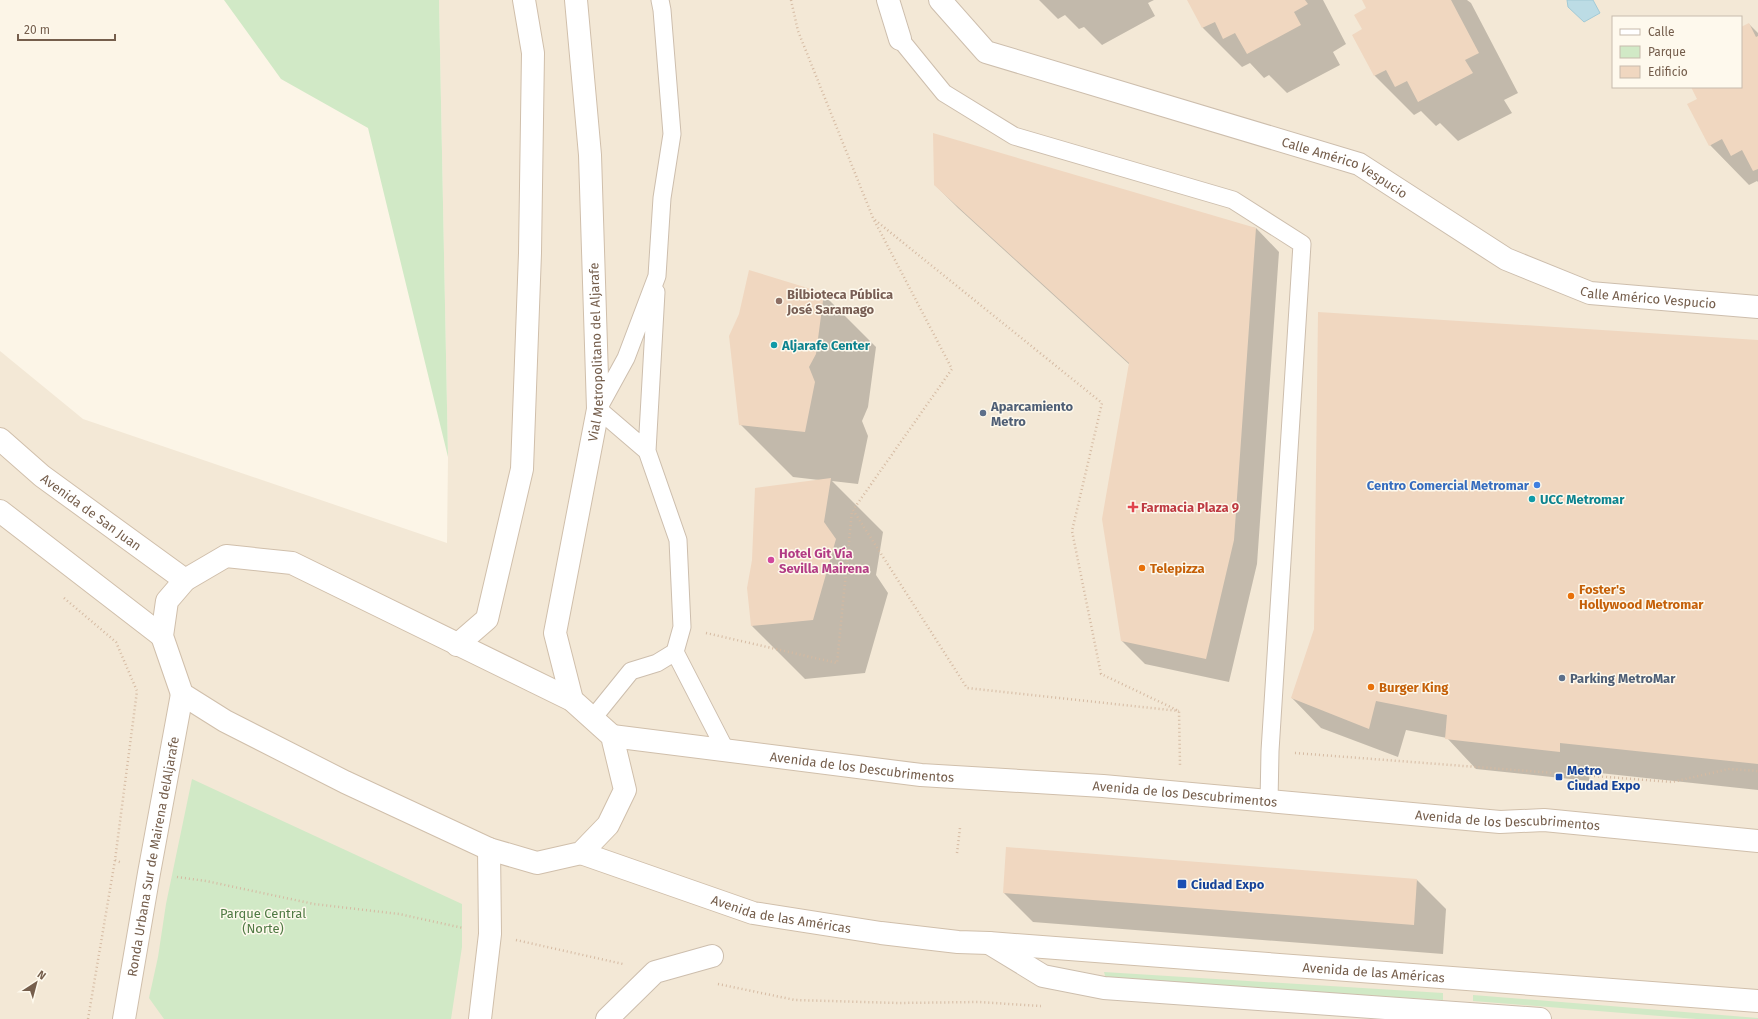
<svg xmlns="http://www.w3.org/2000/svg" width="1758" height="1019" viewBox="0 0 1758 1019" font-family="'Fira Sans',sans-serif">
<rect width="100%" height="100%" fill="#fcf5e7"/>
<!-- residential -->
<path fill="#f3e8d6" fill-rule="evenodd" d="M 439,0 L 1758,0 L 1758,1019 L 0,1019 L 0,351 L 83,419 L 447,543 L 448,457 ZM 1613,17 L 1741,17 L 1741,87 L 1613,87 Z"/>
<!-- green -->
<path fill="#d1e9c6" d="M 224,0 L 439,0 L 448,457 L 368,128 L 281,79 Z
M 192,779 L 462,904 L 462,947 L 451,1019 L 164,1019 L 149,998 L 158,957 L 166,904 Z
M 1104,972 L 1443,993 L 1443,1000 L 1106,979 Z
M 1473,995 L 1758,1018 L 1758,1019 L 1697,1019 L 1473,1001 Z"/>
<!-- water -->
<path fill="#bcdce5" stroke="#a2cad6" d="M 1567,0 L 1593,0 L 1600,13 L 1584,22 L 1568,7 Z"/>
<!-- shadow -->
<path fill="#0003" d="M 1039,0 L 1154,0 L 1148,3 L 1155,16 L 1102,45 L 1084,27 L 1079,29 L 1065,15 L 1058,19 Z
M 1188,0 L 1323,0 L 1346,44 L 1333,52 L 1340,65 L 1287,93 L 1269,75 L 1264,78 L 1250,63 L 1242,67 L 1203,28 Z
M 1363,0 L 1467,0 L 1471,3 L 1518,93 L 1504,100 L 1512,113 L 1458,141 L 1440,123 L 1436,126 L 1421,111 L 1414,115 L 1375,76 L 1353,35 L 1363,30 L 1368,8 Z
M 1749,24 L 1758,33 L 1758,182 L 1757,181 L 1749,185 L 1710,145 L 1699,99 L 1692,87 L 1741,87 L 1741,28 Z
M 935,185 L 1256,228 L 1279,252 L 1257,564 L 1229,682 L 1145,664 L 1122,641 L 1130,365 L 958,208 Z
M 823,294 L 876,347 L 868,407 L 862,421 L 868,436 L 858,484 L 832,481 L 883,532 L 876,575 L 888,593 L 865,673 L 805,679 L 752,626 L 819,480 L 793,477 L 740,424 Z
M 1758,342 L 1758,790 L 1590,772 L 1589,781 L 1476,769 L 1447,738 L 1406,730 L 1398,757 L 1321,728 L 1292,698 Z
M 1417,880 L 1446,909 L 1443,954 L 1033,922 L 1004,893 Z"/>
<!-- building -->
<path fill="#f0d7c0" d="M 1187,0 L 1305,0 L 1308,4 L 1294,12 L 1301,25 L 1247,54 L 1235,33 L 1223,39 L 1215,22 L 1202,28 Z
M 1362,0 L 1451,0 L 1479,53 L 1465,60 L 1473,73 L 1418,102 L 1407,81 L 1395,87 L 1386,70 L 1374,76 L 1352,35 L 1362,29 L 1354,15 L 1366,8 Z
M 1749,23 L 1756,37 L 1758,36 L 1758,169 L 1753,171 L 1742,150 L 1731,156 L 1722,139 L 1709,146 L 1687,104 L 1697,99 L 1691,87 L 1741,87 L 1741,27 Z
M 933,133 L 1256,228 L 1234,540 L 1206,659 L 1121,641 L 1102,519 L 1129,363 L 934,185 Z
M 749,270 L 824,293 L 816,354 L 809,367 L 815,382 L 805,432 L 739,425 L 729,336 L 739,314 Z
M 1318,312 L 1758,340 L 1758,764 L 1560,743 L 1560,752 L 1445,739 L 1447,715 L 1376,701 L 1369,729 L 1291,698 L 1314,629 Z
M 831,478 L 824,522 L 836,539 L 813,620 L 751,626 L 747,588 L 752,560 L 755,488 Z
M 1006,847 L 1417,879 L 1414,925 L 1003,893 Z"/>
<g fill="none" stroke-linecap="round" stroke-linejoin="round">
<!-- lane casing -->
<g stroke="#cdbead" stroke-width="19">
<path id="lane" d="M 660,0 L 662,10 L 672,134 L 662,198 L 657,276 L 626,358 L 598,409 L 647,451 L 678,540 L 682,627 L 675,652 L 726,751
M 900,39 L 944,93 L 1014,136 L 1233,200 L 1302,244 L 1270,751 L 1269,802
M 647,451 L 656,292
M 593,718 L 631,671 L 657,663 L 675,652"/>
</g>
<!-- street casing -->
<g stroke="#cdbead" stroke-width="24">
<g id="street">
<path d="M 888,0 L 900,39"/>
<path id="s1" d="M 940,0 L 986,52 L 1359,164 L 1506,259 L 1590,293 L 1758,307"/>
<path d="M 989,943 L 1043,976 L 1104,988 L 1540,1019"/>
<path d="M 607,1019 L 655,972 L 712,956"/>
</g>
</g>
<!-- secondary casing -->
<g stroke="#d0bfab" stroke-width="24">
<g id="secondary">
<path id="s2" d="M 0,439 L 42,476 L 185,580"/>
<path d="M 0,511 L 162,636"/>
<path d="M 226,556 L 292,563 L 572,700 L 612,736 L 625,790 L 608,825 L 581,853 L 537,863 L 489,849 L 345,782 L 225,721 L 182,694 L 162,636 L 167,601 L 185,580 Z"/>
<path d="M 457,645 L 487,619 L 522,469 L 530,253 L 533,53 L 524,0"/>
<path id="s3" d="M 572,700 L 555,633 L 598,409 L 590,155 L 576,0"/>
<path id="s4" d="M 612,736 L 921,775 L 1103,786 L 1500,822 L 1544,820 L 1758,841"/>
<path id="s5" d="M 581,853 L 753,913 L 881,933 L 958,942 L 989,943 L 1758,1001"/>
<path id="s6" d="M 124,1019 L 149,873 L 182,694"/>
<path d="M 480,1019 L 490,934 L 489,849"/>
</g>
</g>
<!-- path -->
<path stroke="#d5baa2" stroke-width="2.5" stroke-dasharray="1 3" stroke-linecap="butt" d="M 791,0 L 798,31 L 873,218 L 952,369 L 853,510 L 967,688 L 1179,711
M 875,220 L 1102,403 L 1072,531 L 1101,674 L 1179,711 L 1180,765
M 64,598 L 116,642 L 137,691 L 115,860 L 122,863
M 706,633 L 837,663 L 852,511
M 1295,753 L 1672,782 L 1729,769 L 1758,771
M 957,853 L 960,828
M 177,877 L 206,881 L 314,904 L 399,914 L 463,928
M 516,940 L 623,964
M 718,984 L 795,1000 L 898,1003 L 979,1002 L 1041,1006
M 88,1019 L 115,860"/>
<!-- lane -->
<use href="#lane" stroke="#fff" stroke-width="17"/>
<!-- street -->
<use href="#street" stroke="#fff" stroke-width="22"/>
<!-- secondary -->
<use href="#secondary" stroke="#fff" stroke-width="22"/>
</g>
<!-- markers -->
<circle fill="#8d6e63" stroke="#fef9ed" stroke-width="1.5" cx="779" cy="301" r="4"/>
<g fill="#0f9aa8" stroke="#fef9ed" stroke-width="1.5">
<circle cx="774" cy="345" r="4"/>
<circle cx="1532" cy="499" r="4"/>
</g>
<g fill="#5c6f8a" stroke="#fef9ed" stroke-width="1.5">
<circle cx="983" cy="413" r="4"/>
<circle cx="1562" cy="678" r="4"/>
</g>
<circle fill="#3f7fe0" stroke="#fef9ed" stroke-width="1.5" cx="1537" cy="485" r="4"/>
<path fill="#e0444e" stroke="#fef9ed" stroke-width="1.5" d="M1131 501h4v4h4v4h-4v4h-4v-4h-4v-4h4z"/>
<circle fill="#d1479c" stroke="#fef9ed" stroke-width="1.5" cx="771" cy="560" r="4"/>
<g fill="#e8710a" stroke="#fef9ed" stroke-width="1.5">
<circle cx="1142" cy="568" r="4"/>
<circle cx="1571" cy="596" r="4"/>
<circle cx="1371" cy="687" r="4"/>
</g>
<g fill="#1a4fb4" stroke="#fef9ed" stroke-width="1.5">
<rect x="1555" y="773" width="8" height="8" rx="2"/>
<rect x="1177" y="879" width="10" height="10" rx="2"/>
</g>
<g text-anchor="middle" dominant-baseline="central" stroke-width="3" stroke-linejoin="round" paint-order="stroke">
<!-- street labels -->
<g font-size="13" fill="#755e4c" stroke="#fef9ed">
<text stroke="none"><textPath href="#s1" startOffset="447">Calle Américo Vespucio</textPath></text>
<text stroke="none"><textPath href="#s1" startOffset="783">Calle Américo Vespucio</textPath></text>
<text stroke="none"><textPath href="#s3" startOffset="354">Vial Metropolitano del Aljarafe</textPath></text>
<text stroke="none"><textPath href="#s2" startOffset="117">Avenida de San Juan</textPath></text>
<text stroke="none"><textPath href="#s4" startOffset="252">Avenida de los Descubrimentos</textPath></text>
<text stroke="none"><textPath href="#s4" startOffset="576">Avenida de los Descubrimentos</textPath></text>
<text stroke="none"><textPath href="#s4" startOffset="900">Avenida de los Descubrimentos</textPath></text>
<text stroke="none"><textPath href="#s6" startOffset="165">Ronda Urbana Sur de Mairena delAljarafe</textPath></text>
<text stroke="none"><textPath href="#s5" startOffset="210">Avenida de las Américas</textPath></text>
<text stroke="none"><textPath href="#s5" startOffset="806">Avenida de las Américas</textPath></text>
</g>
<!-- education labels -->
<g font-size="13" font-weight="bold" fill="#785e54" stroke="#fef9ed" text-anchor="start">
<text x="787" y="294">Bilbioteca Pública<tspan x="787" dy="15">José Saramago</tspan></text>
</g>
<!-- culture labels -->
<g font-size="13" font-weight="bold" fill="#0d838f" stroke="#fef9ed" text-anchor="start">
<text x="782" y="345">Aljarafe Center</text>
<text x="1540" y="499">UCC Metromar</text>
</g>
<!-- service labels -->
<g font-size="13" font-weight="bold" fill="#4e5e75" stroke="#fef9ed" text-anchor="start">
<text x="991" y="406">Aparcamiento<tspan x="991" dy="15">Metro</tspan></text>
<text x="1570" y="678">Parking MetroMar</text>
</g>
<!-- shop labels -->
<g font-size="13" font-weight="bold" fill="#366cbe" stroke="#fef9ed" text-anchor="end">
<text x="1529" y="485">Centro Comercial Metromar</text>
</g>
<!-- health labels -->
<g font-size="13" font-weight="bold" fill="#be3a42" stroke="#fef9ed" text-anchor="start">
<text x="1141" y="507">Farmacia Plaza 9</text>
</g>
<!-- hotel labels -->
<g font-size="13" font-weight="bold" fill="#b23c85" stroke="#fef9ed" text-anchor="start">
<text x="779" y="553">Hotel Git Vía<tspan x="779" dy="15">Sevilla Mairena</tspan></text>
</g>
<!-- food labels -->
<g font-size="13" font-weight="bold" fill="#c56008" stroke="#fef9ed" text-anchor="start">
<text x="1150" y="568">Telepizza</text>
<text x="1579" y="589">Foster's<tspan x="1579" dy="15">Hollywood Metromar</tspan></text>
<text x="1379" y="687">Burger King</text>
</g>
<!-- transit labels -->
<g font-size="13" font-weight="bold" fill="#164399" stroke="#fef9ed" text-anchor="start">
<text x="1567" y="770">Metro<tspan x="1567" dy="15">Ciudad Expo</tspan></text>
<text x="1191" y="884">Ciudad Expo</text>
</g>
<!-- park labels -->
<g font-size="13" fill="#507a44" stroke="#fef9ed">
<text x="263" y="913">Parque Central<tspan x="263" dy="15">(Norte)</tspan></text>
</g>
</g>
<!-- legend -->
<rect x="1612" y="16" width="130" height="72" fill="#fef9ed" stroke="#c7bbad"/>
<rect x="1620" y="29" width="20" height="6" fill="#ffffff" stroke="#c7bbad"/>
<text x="1648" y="36" font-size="12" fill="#755e4c">Calle</text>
<rect x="1620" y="46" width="20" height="12" fill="#d1e9c6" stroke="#c7bbad"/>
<text x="1648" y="56" font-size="12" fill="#755e4c">Parque</text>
<rect x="1620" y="66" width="20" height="12" fill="#f0d7c0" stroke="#c7bbad"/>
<text x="1648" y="76" font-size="12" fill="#755e4c">Edificio</text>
<!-- north arrow -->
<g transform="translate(36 983) rotate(36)" stroke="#fef9ed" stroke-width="3" paint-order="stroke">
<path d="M0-3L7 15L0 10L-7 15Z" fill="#755e4c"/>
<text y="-6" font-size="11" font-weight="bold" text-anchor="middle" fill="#755e4c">N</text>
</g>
<!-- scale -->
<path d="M18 34v6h97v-6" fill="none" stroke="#755e4c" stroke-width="2"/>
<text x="24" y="34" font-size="12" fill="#755e4c" stroke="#fef9ed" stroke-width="3" paint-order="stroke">20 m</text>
</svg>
